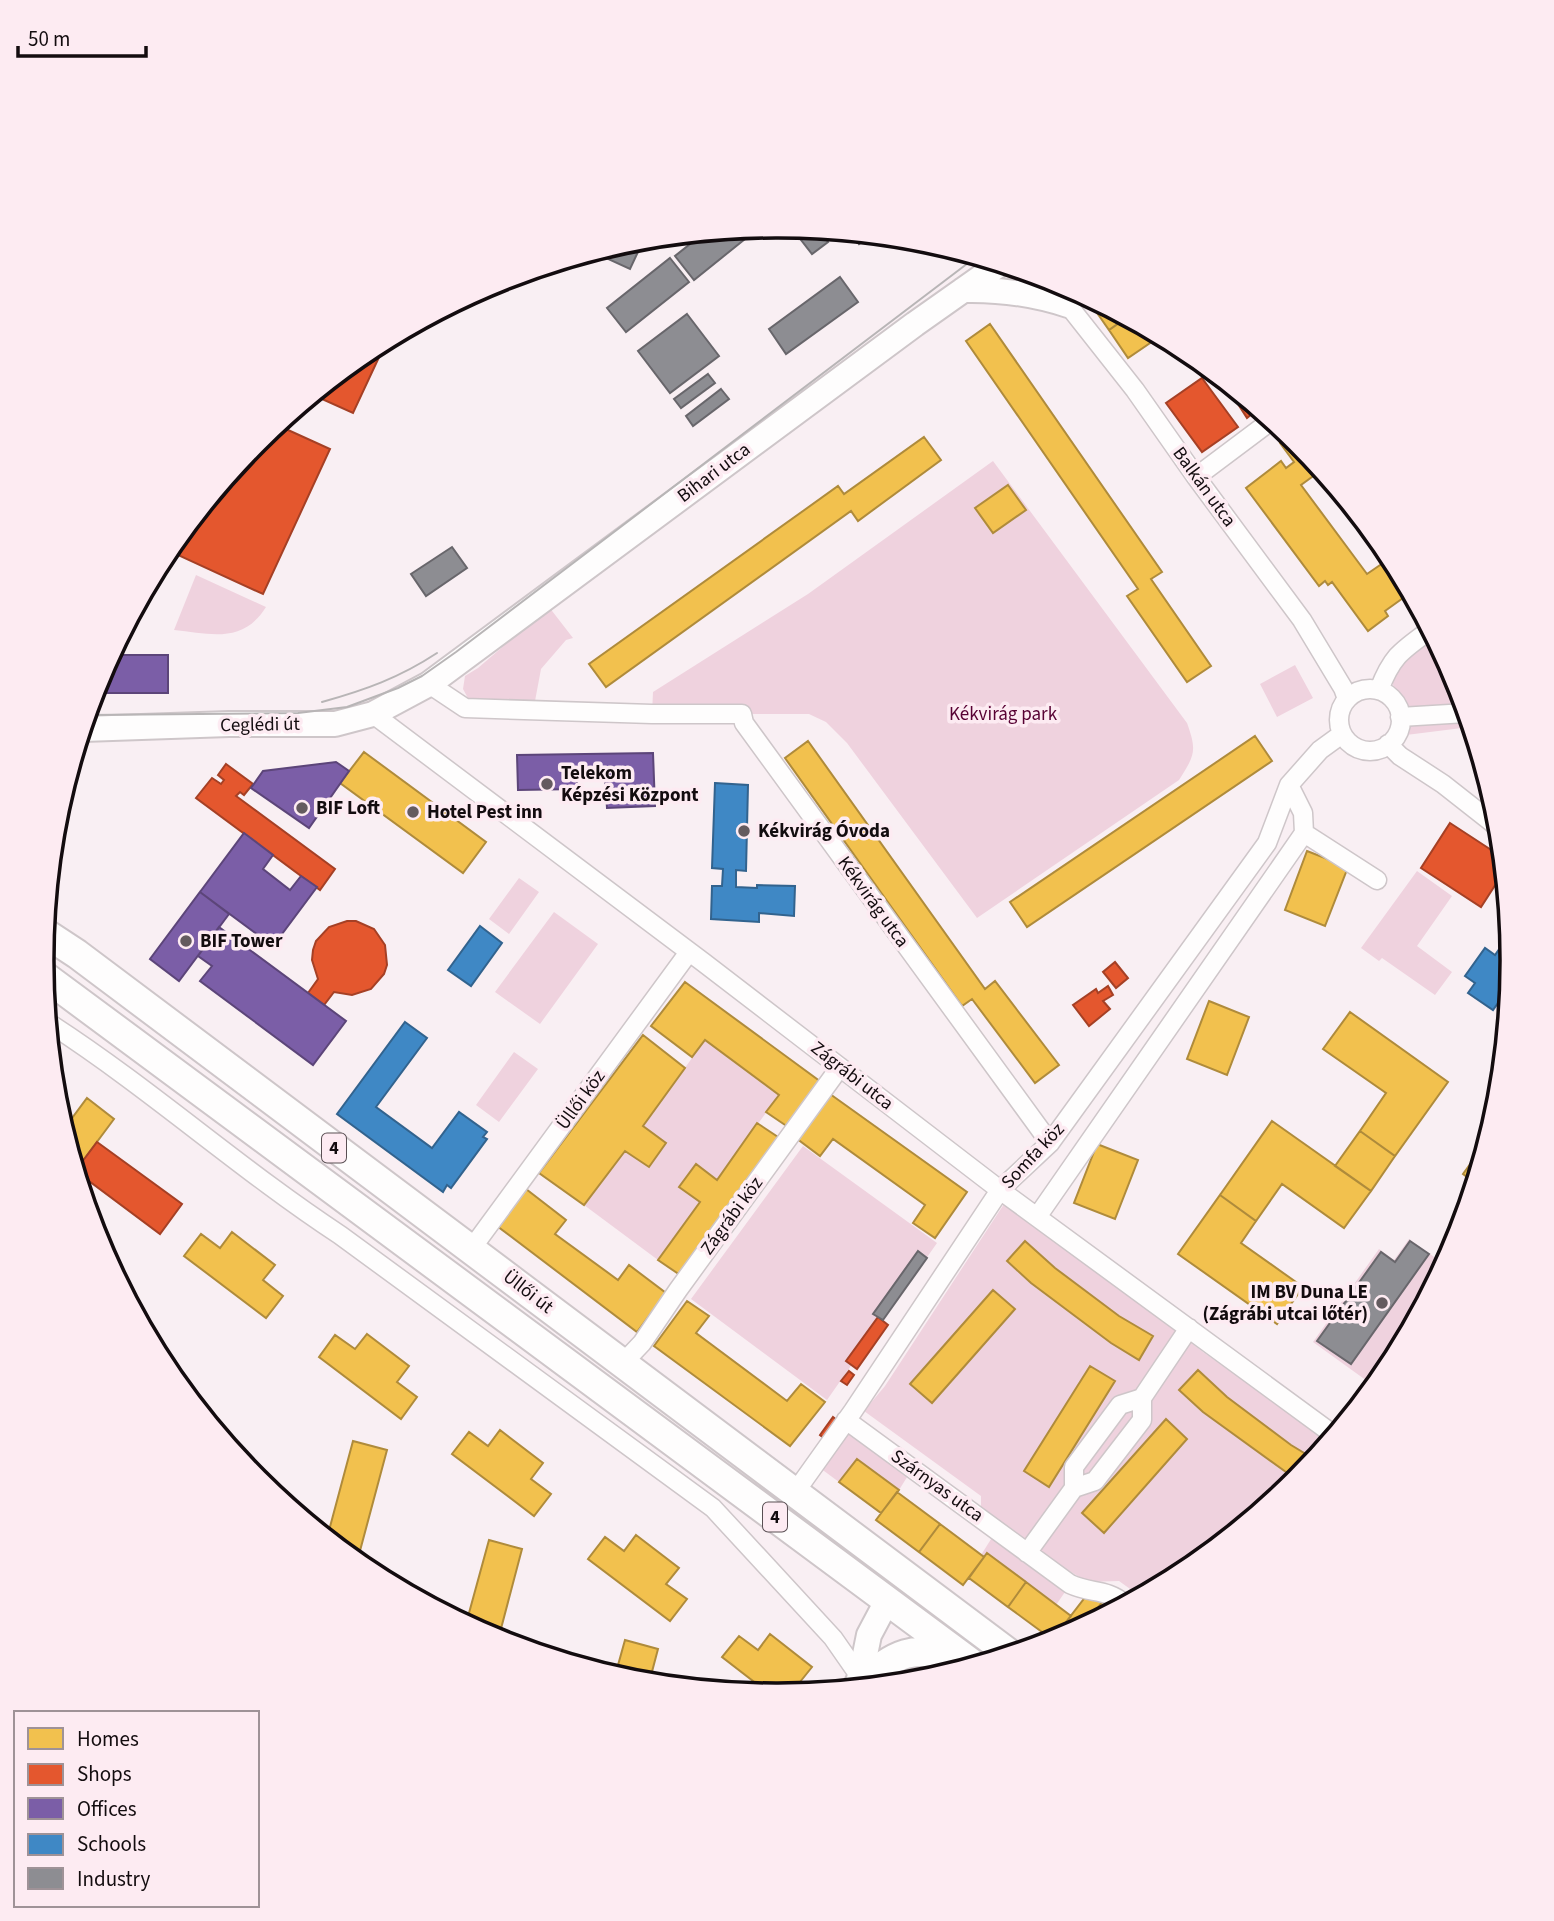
<svg xmlns="http://www.w3.org/2000/svg" width="1554" height="1921" viewBox="0 0 1554 1921" font-family="'Source Sans 3',sans-serif">
<rect width="100%" height="100%" fill="#f9eff3"/>
<!-- green -->
<path fill="#efd2de" d="M 993,461 L 1187,723 C 1197,751 1195,755 1179,780 L 977,918 L 847,743 L 826,722 L 809,714 L 652,714 L 653,692 L 808,594 Z
M 196,575 L 266,607 C 243,644 211,634 174,630 Z
M 549,607 L 573,638 L 566,640 L 541,669 L 535,701 L 469,700 L 463,689 L 465,676 L 478,668 Z
M 1432,635 L 1456,680 L 1470,727 L 1406,735 L 1388,665 Z
M 1295,665 L 1313,698 L 1277,717 L 1260,684 Z
M 1417,871 L 1452,896 L 1417,946 L 1452,972 L 1435,995 L 1382,958 L 1379,961 L 1361,948 Z
M 519,878 L 539,892 L 509,934 L 489,919 Z
M 554,912 L 598,944 L 540,1024 L 495,992 Z
M 705,1040 L 779,1095 L 717,1180 L 695,1165 L 680,1187 L 700,1202 L 658,1260 L 584,1205 L 625,1151 L 649,1167 L 666,1144 L 643,1126 Z
M 514,1052 L 538,1069 L 499,1122 L 476,1105 Z
M 803,1146 L 937,1243 L 827,1400 L 691,1299 Z
M 1006,1201 L 1203,1352 L 1329,1441 L 1296,1481 L 1185,1572 L 1140,1596 L 1119,1581 L 1087,1582 L 1054,1561 L 981,1507 L 981,1496 L 864,1411 L 885,1386 Z
M 1409,1239 L 1444,1264 L 1388,1369 L 1374,1386 L 1313,1342 L 1379,1249 L 1394,1260 Z
M 847,1431 L 909,1474 L 899,1490 L 857,1459 L 839,1482 L 820,1468 Z
M 993,1536 L 1065,1592 L 1056,1605 L 987,1554 L 984,1557 L 981,1555 Z"/>
<!-- homes -->
<path fill="#f2c14e" stroke="#af8b3b" stroke-width="2" d="M 1084,295 L 1099,303 L 1093,307 Z
M 1099,303 L 1126,318 L 1109,330 L 1093,307 Z
M 1126,318 L 1151,331 L 1156,339 L 1128,358 L 1109,330 Z
M 990,324 L 1162,572 L 1151,579 L 1211,666 L 1187,682 L 1127,596 L 1138,589 L 966,341 Z
M 1290,435 L 1319,468 L 1313,472 L 1316,474 L 1301,485 L 1367,574 L 1383,563 L 1379,558 L 1388,551 L 1410,593 L 1385,611 L 1388,616 L 1368,631 L 1332,582 L 1328,585 L 1325,581 L 1319,586 L 1246,488 L 1281,461 L 1286,468 L 1294,462 L 1280,443 Z
M 924,437 L 941,460 L 858,521 L 851,511 L 606,687 L 589,664 L 838,486 L 844,494 Z
M 1008,485 L 1026,510 L 993,533 L 975,508 Z
M 1255,736 L 1272,761 L 1027,927 L 1010,902 Z
M 808,741 L 985,989 L 995,981 L 1059,1065 L 1035,1083 L 972,999 L 962,1006 L 785,758 Z
M 364,752 L 486,842 L 463,873 L 340,783 Z
M 1307,851 L 1348,867 L 1325,926 L 1285,910 Z
M 685,982 L 821,1082 L 788,1127 L 766,1112 L 779,1095 L 705,1040 L 692,1057 L 651,1026 Z
M 1209,1001 L 1249,1017 L 1227,1075 L 1187,1059 Z
M 1350,1012 L 1448,1082 L 1395,1156 L 1360,1131 L 1386,1093 L 1323,1049 Z
M 643,1035 L 685,1068 L 643,1126 L 666,1143 L 649,1167 L 625,1151 L 584,1205 L 539,1173 Z
M 830,1094 L 967,1192 L 935,1238 L 913,1223 L 925,1205 L 833,1139 L 820,1156 L 796,1138 Z
M 87,1098 L 114,1119 L 76,1170 L 64,1129 Z
M 1272,1121 L 1371,1191 L 1344,1228 L 1282,1184 L 1256,1221 L 1220,1195 Z
M 757,1123 L 781,1139 L 680,1275 L 658,1260 L 700,1202 L 679,1187 L 696,1164 L 717,1180 Z
M 1360,1131 L 1395,1156 L 1371,1191 L 1335,1166 Z
M 1486,1142 L 1474,1182 L 1463,1174 Z
M 1097,1144 L 1138,1160 L 1115,1219 L 1074,1203 Z
M 526,1189 L 566,1220 L 555,1234 L 618,1280 L 629,1265 L 666,1293 L 637,1332 L 497,1226 Z
M 1220,1195 L 1256,1221 L 1241,1243 L 1303,1287 L 1277,1324 L 1178,1254 Z
M 232,1232 L 275,1265 L 263,1280 L 283,1296 L 266,1318 L 184,1256 L 201,1234 L 220,1248 Z
M 1025,1241 L 1055,1268 L 1119,1316 L 1153,1336 L 1139,1360 L 1111,1343 L 1031,1283 L 1007,1261 Z
M 993,1290 L 1015,1309 L 932,1403 L 910,1384 Z
M 687,1301 L 709,1316 L 696,1333 L 787,1401 L 801,1384 L 825,1402 L 790,1446 L 654,1346 Z
M 367,1334 L 409,1366 L 397,1382 L 417,1397 L 401,1419 L 319,1357 L 335,1335 L 355,1349 Z
M 1090,1366 L 1115,1381 L 1049,1487 L 1024,1471 Z
M 1198,1370 L 1227,1397 L 1291,1445 L 1314,1459 L 1297,1480 L 1203,1412 L 1179,1390 Z
M 1166,1419 L 1187,1439 L 1104,1533 L 1082,1513 Z
M 500,1430 L 543,1463 L 531,1479 L 551,1494 L 534,1516 L 452,1454 L 469,1432 L 488,1446 Z
M 353,1441 L 387,1450 L 357,1562 L 327,1538 Z
M 857,1459 L 899,1490 L 881,1513 L 839,1482 Z
M 897,1492 L 940,1524 L 919,1552 L 876,1520 Z
M 1263,1495 L 1272,1500 L 1246,1522 Z
M 940,1524 L 984,1557 L 963,1585 L 919,1552 Z
M 636,1535 L 679,1568 L 666,1584 L 687,1599 L 670,1621 L 588,1559 L 605,1537 L 624,1551 Z
M 489,1540 L 522,1549 L 498,1640 L 466,1624 Z
M 987,1553 L 1026,1582 L 1008,1607 L 969,1578 Z
M 1026,1582 L 1071,1616 L 1053,1640 L 1008,1607 Z
M 1090,1591 L 1103,1601 L 1084,1626 L 1060,1638 L 1056,1635 Z
M 1103,1601 L 1114,1610 L 1090,1622 L 1088,1621 Z
M 770,1634 L 812,1667 L 800,1682 L 813,1692 L 771,1695 L 722,1657 L 739,1636 L 758,1650 Z
M 625,1640 L 658,1649 L 649,1683 L 615,1676 Z"/>
<!-- shops -->
<path fill="#e4572e" stroke="#a54025" stroke-width="2" d="M 387,340 L 353,413 L 313,395 L 369,349 Z
M 1202,378 L 1238,427 L 1202,452 L 1166,403 Z
M 1245,399 L 1258,409 L 1247,418 L 1238,404 Z
M 277,425 L 330,449 L 263,594 L 167,550 L 258,440 Z
M 226,764 L 253,784 L 244,795 L 240,792 L 236,796 L 335,869 L 320,890 L 196,798 L 212,778 L 221,784 L 224,780 L 218,775 Z
M 1450,823 L 1502,857 L 1503,873 L 1481,907 L 1421,868 Z
M 347,921 L 356,921 L 374,929 L 385,945 L 387,965 L 384,974 L 371,989 L 352,995 L 334,992 L 324,1005 L 308,993 L 318,979 L 312,960 L 313,950 L 316,941 L 329,927 Z
M 1115,962 L 1128,978 L 1116,988 L 1103,972 Z
M 1108,986 L 1113,995 L 1103,1001 L 1110,1009 L 1089,1026 L 1073,1005 L 1096,989 L 1098,993 Z
M 97,1142 L 182,1204 L 160,1234 L 77,1172 L 76,1170 Z
M 878,1317 L 888,1325 L 857,1369 L 846,1361 Z
M 849,1371 L 854,1375 L 847,1385 L 841,1381 Z
M 833,1417 L 838,1421 L 825,1439 L 820,1435 Z"/>
<!-- offices -->
<path fill="#7b5ea7" stroke="#5c4579" stroke-width="2" d="M 111,655 L 168,655 L 168,693 L 94,693 L 98,679 Z
M 653,753 L 655,806 L 607,808 L 605,778 L 577,778 L 577,789 L 518,790 L 517,755 Z
M 336,762 L 349,771 L 309,828 L 251,788 L 263,771 Z
M 244,833 L 273,855 L 263,869 L 290,890 L 301,876 L 317,887 L 273,946 L 200,892 Z
M 200,892 L 229,914 L 179,981 L 150,959 Z
M 219,927 L 346,1021 L 313,1065 L 200,981 L 212,966 L 198,956 Z"/>
<!-- schools -->
<path fill="#3f88c5" stroke="#32638e" stroke-width="2" d="M 715,783 L 748,785 L 746,871 L 736,870 L 736,887 L 757,888 L 757,885 L 795,886 L 794,916 L 759,913 L 759,922 L 711,919 L 712,886 L 722,886 L 723,869 L 712,868 Z
M 480,926 L 502,943 L 471,986 L 448,970 Z
M 1509,935 L 1512,961 L 1510,986 L 1493,1010 L 1468,993 L 1475,983 L 1465,976 L 1485,948 L 1495,955 Z
M 405,1022 L 427,1038 L 376,1107 L 432,1148 L 459,1112 L 487,1132 L 483,1137 L 487,1139 L 451,1188 L 447,1185 L 443,1192 L 337,1114 Z"/>
<!-- industry -->
<path fill="#8d8d92" stroke="#68666b" stroke-width="2" d="M 760,227 L 694,280 L 675,256 L 704,233 Z
M 791,227 L 819,230 L 828,242 L 812,254 Z
M 851,233 L 871,235 L 859,244 Z
M 644,239 L 630,269 L 593,252 L 634,240 Z
M 670,258 L 689,282 L 626,332 L 607,308 Z
M 840,277 L 858,302 L 786,354 L 769,329 Z
M 687,314 L 719,356 L 670,393 L 638,351 Z
M 708,374 L 715,383 L 681,408 L 674,399 Z
M 721,389 L 729,399 L 693,426 L 686,416 Z
M 452,547 L 467,568 L 426,596 L 411,574 Z
M 1410,1241 L 1429,1254 L 1351,1364 L 1317,1341 L 1381,1252 L 1395,1262 Z
M 918,1251 L 927,1258 L 883,1320 L 873,1314 Z"/>
<g fill="none" stroke-linecap="round" stroke-linejoin="round">
<!-- street casing -->
<g stroke="#cec6c9" stroke-width="21">
<path id="street" d="M 1052,280 L 1068,305 L 1135,390 L 1196,477 L 1302,620 L 1343,688 L 1347,699
M 1196,477 L 1272,420
M 429,684 L 465,708 L 652,714 L 742,714 L 744,723 L 1050,1143
M1339 720a31 31 0 1 1 62 0a31 31 0 1 1-62 0Z
M 1379,690 C 1392,656 1401,651 1430,630
M 373,714 L 703,962 L 1000,1190 L 1334,1435
M 1400,717 L 1466,713
M 1388,744 L 1400,756 L 1443,784 L 1499,828
M 1304,833 L 1377,880
M 52,1025 C 152,1090 241,1170 340,1235 L 713,1508 L 833,1638 L 856,1671 L 858,1685
M 1037,1217 L 1304,833 L 1303,813 L 1289,785
M 472,1248 L 689,952
M 623,1363 L 642,1343 L 678,1290 L 840,1067
M 1142,1398 L 1120,1405 L 1074,1467 L 1074,1488 L 1095,1481 L 1142,1420 L 1142,1398 L 1189,1328
M 846,1420 L 1070,1584 C 1091,1594 1106,1588 1125,1604
M 796,1491 L 853,1411 L 1000,1190 L 1050,1143 L 1267,843 L 1289,785 L 1320,750 L 1342,734
M 1027,1553 L 1074,1488"/>
</g>
<!-- secondary casing -->
<g stroke="#cec6c9" stroke-width="28">
<path id="secondary" d="M 963,290 C 999,289 1034,294 1068,305
M 83,729 L 229,724 L 335,724 L 373,714 L 429,684 L 915,324 L 1000,264
M 859,1684 L 869,1635 L 887,1601"/>
</g>
<!-- primary casing -->
<g stroke="#cec6c9" stroke-width="32">
<path id="primary" d="M 45,933 L 77,954 L 1010,1654
M 43,975 L 974,1665
M 859,1684 C 896,1654 912,1642 960,1661"/>
</g>
<!-- street -->
<use href="#street" stroke="#fefdfd" stroke-width="18"/>
<!-- secondary -->
<use href="#secondary" stroke="#fefdfd" stroke-width="24"/>
<!-- primary -->
<use href="#primary" stroke="#fefdfd" stroke-width="28"/>
<!-- tram -->
<path stroke="#b8b5b6" stroke-width="2" d="M 322,702 C 365,690 399,678 437,653
M 87,715 L 298,713 L 347,707 L 398,688 L 422,676 L 456,652 L 976,257"/>
</g>
<!-- markers -->
<g fill="#645b5f" stroke="#fdebf2" stroke-width="2.5">
<circle cx="547" cy="784" r="7"/>
<circle cx="302" cy="808" r="7"/>
<circle cx="413" cy="812" r="7"/>
<circle cx="744" cy="831" r="7"/>
<circle cx="186" cy="941" r="7"/>
<circle cx="1382" cy="1303" r="7"/>
</g>
<g text-anchor="middle" dominant-baseline="central" stroke-width="7" stroke-linejoin="round" paint-order="stroke">
<!-- shield labels -->
<g fill="#fdebf2" stroke="#594f53" stroke-width="2">
<rect x="322" y="1133.5" width="24" height="29" rx="5"/>
<rect x="763" y="1502.5" width="24" height="29" rx="5"/>
</g>
<g font-size="18" font-weight="bold" fill="#130c0f">
<text x="334" y="1148">4</text>
<text x="775" y="1517">4</text>
</g>
<!-- street labels -->
<g font-size="19" fill="#130c0f" stroke="#fdebf2">
<text transform="translate(714 473) rotate(-37)">Bihari utca</text>
<text transform="translate(1204 487) rotate(54)">Balkán utca</text>
<text transform="translate(260 725) rotate(-1)">Ceglédi út</text>
<text transform="translate(873 902) rotate(54)">Kékvirág utca</text>
<text transform="translate(852 1076) rotate(38)">Zágrábi utca</text>
<text transform="translate(581 1100) rotate(-54)">Üllői köz</text>
<text transform="translate(1033 1156) rotate(-47)">Somfa köz</text>
<text transform="translate(732 1216) rotate(-54)">Zágrábi köz</text>
<text transform="translate(528 1292) rotate(38)">Üllői út</text>
<text transform="translate(937 1486) rotate(36)">Szárnyas utca</text>
</g>
<!-- park labels -->
<g font-size="19" fill="#580234" stroke="#fdebf2">
<text x="1003" y="714">Kékvirág park</text>
</g>
<!-- poi labels -->
<g font-size="19" font-weight="bold" fill="#130c0f" stroke="#fdebf2" text-anchor="start">
<text x="561" y="773">Telekom<tspan x="561" dy="22">Képzési Központ</tspan></text>
<text x="316" y="808">BIF Loft</text>
<text x="427" y="812">Hotel Pest inn</text>
<text x="758" y="831">Kékvirág Óvoda</text>
<text x="200" y="941">BIF Tower</text>
<text x="1368" y="1292" text-anchor="end">IM BV Duna LE<tspan x="1368" dy="22">(Zágrábi utcai lőtér)</tspan></text>
</g>
</g>
<!-- crop -->
<path d="M0 0H1554V1921H0ZM776 238H778A722 722 0 0 1 1500 960V961A722 722 0 0 1 778 1683H776A722 722 0 0 1 54 961V960A722 722 0 0 1 776 238Z" fill="#fdebf2" fill-rule="evenodd"/>
<path fill="none" stroke="#130c0f" stroke-width="3.5" d="M776 238H778A722 722 0 0 1 1500 960V961A722 722 0 0 1 778 1683H776A722 722 0 0 1 54 961V960A722 722 0 0 1 776 238Z"/>
<!-- legend -->
<rect x="14" y="1711" width="245" height="196" fill="#fdebf2" stroke="#9f9297" stroke-width="2"/>
<rect x="28" y="1728" width="35" height="21" fill="#f2c14e" stroke="#9f9297" stroke-width="2"/>
<text x="77" y="1746" font-size="21" fill="#130c0f">Homes</text>
<rect x="28" y="1764" width="35" height="21" fill="#e4572e" stroke="#9f9297" stroke-width="2"/>
<text x="77" y="1781" font-size="21" fill="#130c0f">Shops</text>
<rect x="28" y="1798" width="35" height="21" fill="#7b5ea7" stroke="#9f9297" stroke-width="2"/>
<text x="77" y="1816" font-size="21" fill="#130c0f">Offices</text>
<rect x="28" y="1834" width="35" height="21" fill="#3f88c5" stroke="#9f9297" stroke-width="2"/>
<text x="77" y="1851" font-size="21" fill="#130c0f">Schools</text>
<rect x="28" y="1868" width="35" height="21" fill="#8d8d92" stroke="#9f9297" stroke-width="2"/>
<text x="77" y="1886" font-size="21" fill="#130c0f">Industry</text>
<!-- scale -->
<path d="M18 46v10h128v-10" fill="none" stroke="#130c0f" stroke-width="3.5"/>
<text x="28" y="46" font-size="21" fill="#130c0f" stroke="#fdebf2" stroke-width="5" paint-order="stroke">50 m</text>
</svg>
